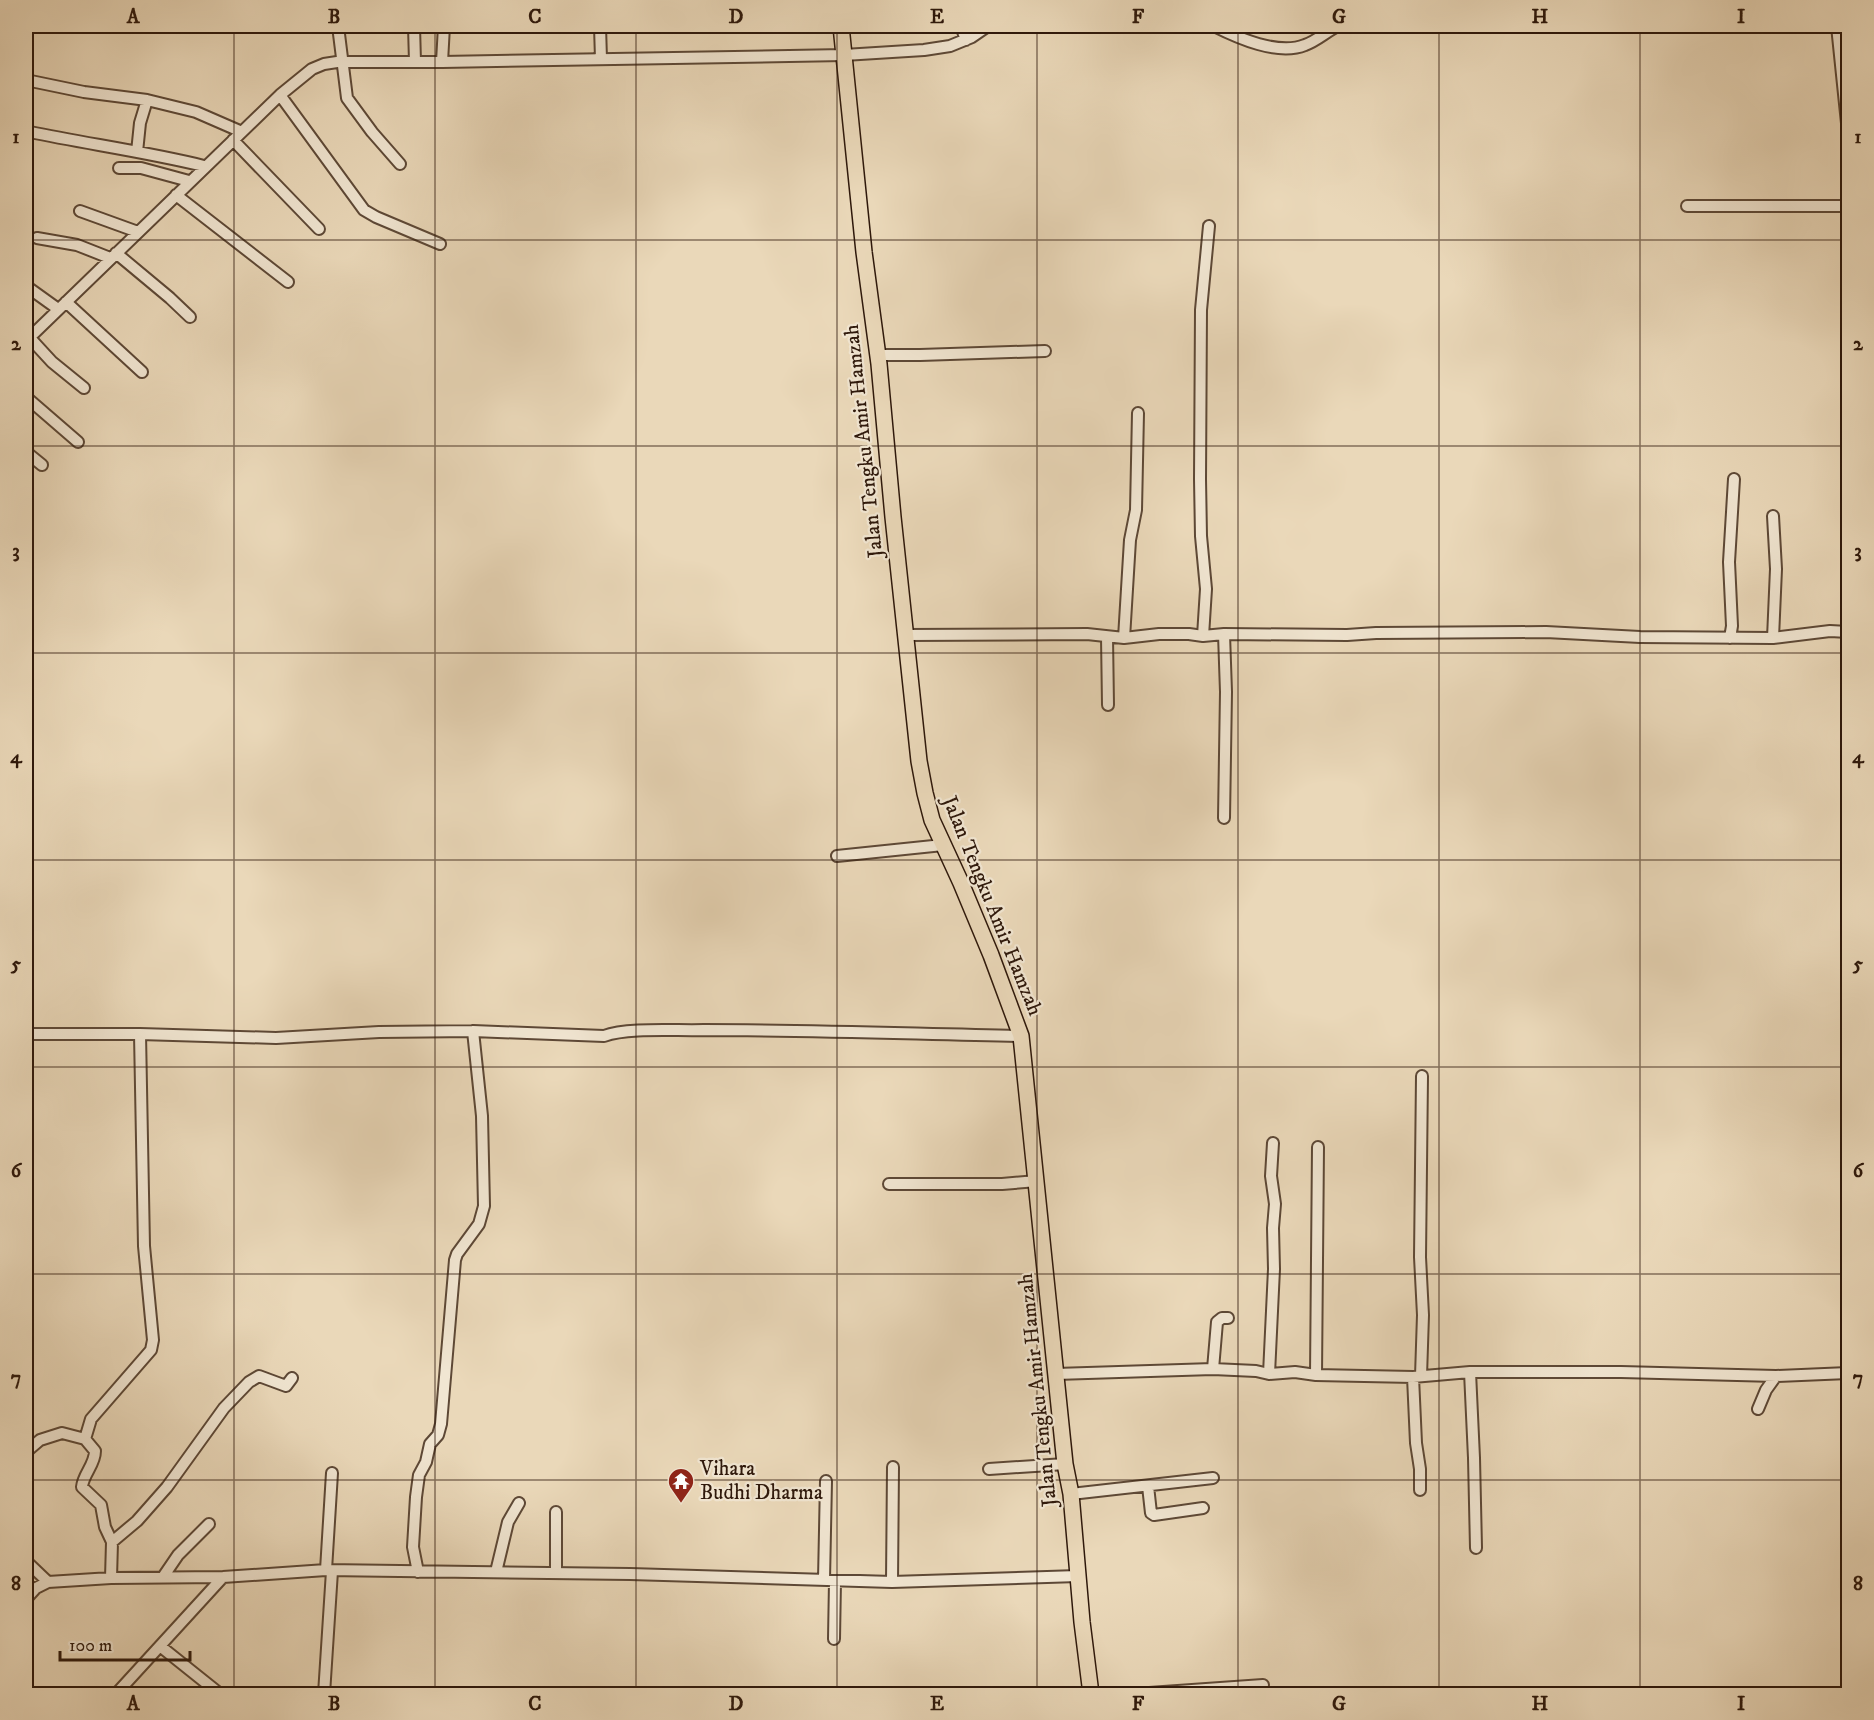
<svg xmlns="http://www.w3.org/2000/svg" width="1874" height="1720" viewBox="0 0 1874 1720" font-family="'IM FELL DW Pica',serif">
<rect width="100%" height="100%" fill="#ead8b9"/>
<filter id="stains"><feTurbulence type="fractalNoise" baseFrequency=".00333" numOctaves="4"/><feColorMatrix values="0 0 0 0 .2 0 0 0 0 .09 0 0 0 0 .02 0 0 0 .5 -.17"/></filter>
<radialGradient id="worn" r=".72"><stop offset=".6" stop-color="#630" stop-opacity="0"/><stop offset="1" stop-color="#630" stop-opacity=".3"/></radialGradient>
<g fill="none" stroke-linecap="round" stroke-linejoin="round">
<!-- minor casing -->
<g stroke="#5d4836" stroke-width="14">
<path id="minor" d="M 338,26 L 347,98 L 372,132 L 400,164
M 414,26 L 415,62
M 600,26 L 601,59
M 961,26 L 966,40
M 1214,26 C 1238,38 1278,56 1305,45 C 1317,41 1327,31 1338,26
M 1837,26 L 1848,133
M 442,62 L 444,26
M 26,80 L 84,92 L 147,100 L 196,112 L 242,132
M 280,95 L 364,210 L 376,217 L 440,244
M 30,132 C 88,144 147,152 204,166
M 233,140 L 319,229
M 137,152 L 140,123 L 147,100
M 119,168 L 141,168 L 189,181
M 176,195 L 288,282
M 1687,206 L 1848,206
M 80,211 L 138,232
M 37,238 L 77,245 L 110,258
M 116,253 L 170,298 L 190,317
M 26,286 L 58,309
M 66,302 L 142,372
M 29,337 L 52,362 L 84,388
M 26,341 L 280,95 L 312,69 L 324,64 L 337,62 L 442,62 L 844,55 L 924,50 L 950,46 L 972,37 L 988,26
M 878,355 L 920,355 L 1045,351
M 26,397 L 78,442
M 26,452 L 42,465
M 1773,516 L 1776,569 L 1773,638
M 906,635 L 1087,634 L 1124,638 L 1159,634 L 1189,634 L 1203,636 L 1224,634 L 1347,635 L 1376,633 L 1546,632 L 1640,637 L 1773,638 L 1830,631 L 1848,632
M 1203,636 L 1206,589 L 1201,536 L 1200,479 L 1201,310 L 1209,226
M 1107,637 L 1108,705
M 1124,638 L 1130,540 L 1136,510 L 1138,413
M 1730,638 L 1732,626 L 1729,562 L 1734,479
M 1224,818 L 1226,692 L 1224,634
M 837,856 L 943,845
M 26,1034 L 140,1034 L 276,1038 L 379,1032 L 473,1031 L 604,1036 C 628,1027 677,1031 704,1030 C 810,1030 916,1034 1021,1036
M 889,1184 L 1002,1184 L 1037,1181
M 1213,1369 L 1217,1322 L 1222,1318 L 1228,1318
M 1470,1372 L 1474,1458 L 1476,1548
M 1056,1374 L 1213,1369 L 1256,1371 L 1269,1374 L 1295,1372 L 1316,1375 L 1413,1377 L 1470,1372 L 1621,1372 L 1776,1376 L 1848,1373
M 1269,1374 L 1274,1269 L 1273,1228 L 1275,1204 L 1271,1176 L 1273,1143
M 1316,1375 L 1318,1147
M 1421,1376 L 1423,1315 L 1420,1257 L 1422,1076
M 1413,1377 L 1416,1443 L 1420,1469 L 1420,1490
M 1758,1409 L 1766,1390 L 1776,1376
M 85,1439 L 91,1419 L 151,1350 L 153,1340 L 144,1246 L 140,1034
M 26,1452 L 40,1440 L 62,1433 L 85,1439 L 95,1451 C 95,1465 83,1474 82,1487 L 101,1505 L 105,1527 L 112,1542 L 111,1578
M 989,1469 L 1065,1464
M 1148,1486 L 1151,1513 L 1154,1515 L 1203,1508
M 1071,1494 L 1213,1478
M 556,1512 L 556,1573
M 112,1542 L 137,1521 L 167,1487 L 224,1408 L 249,1382 L 259,1376 L 286,1386 L 292,1378
M 26,1561 L 48,1582
M 326,1570 L 332,1473
M 418,1572 L 413,1547 L 416,1497 L 419,1475 L 426,1462 L 430,1444 L 438,1435 L 441,1424 L 455,1260 L 457,1254 L 479,1224 L 484,1206 L 482,1116 L 473,1031
M 496,1572 L 508,1522 L 519,1503
M 163,1577 L 178,1555 L 209,1524
M 824,1580 L 826,1481
M 892,1582 L 893,1467
M 26,1599 L 36,1588 L 48,1582 L 111,1578 L 223,1577 L 326,1570 L 630,1574 L 892,1582 L 1078,1576
M 834,1639 L 835,1581
M 160,1646 L 220,1694
M 116,1694 L 223,1577
M 324,1694 L 332,1571
M 1135,1694 L 1263,1685"/>
</g>
<!-- highway casing -->
<g stroke="#2e180b" stroke-width="18">
<path id="highway" d="M 841,26 L 864,252 L 879,364 L 893,517 L 919,761 L 925,793 L 932,820 L 961,883 L 991,955 L 1021,1036 L 1065,1464 L 1071,1494 L 1082,1622 L 1091,1694"/>
</g>
<!-- minor -->
<use href="#minor" stroke="#f1e6d2" stroke-width="10"/>
<!-- highway -->
<use href="#highway" stroke="#ead8b9" stroke-width="15"/>
</g>
<!-- grid -->
<path fill="none" stroke="#2e180b" stroke-width="1.5" stroke-opacity="0.55" d="M 234,26 L 234,1694M 435,26 L 435,1694M 636,26 L 636,1694M 837,26 L 837,1694M 1037,26 L 1037,1694M 1238,26 L 1238,1694M 1439,26 L 1439,1694M 1640,26 L 1640,1694M 26,240 L 1848,240M 26,446 L 1848,446M 26,653 L 1848,653M 26,860 L 1848,860M 26,1067 L 1848,1067M 26,1274 L 1848,1274M 26,1480 L 1848,1480"/>
<!-- icons -->
<defs>
<g id="temple-pin" transform="scale(1.35)"><path d="M0 17L-7.5 6A9.5 9.5 0 1 1 7.5 6Z" fill="#8f2418" stroke="#f1e6d2"/><path d="M0-6L5-2H3V0L6.5 2.5H4V6H1.5V3h-3V6H-4V2.5H-6.5L-3 0V-2H-5Z" fill="#fff"/></g>
</defs>
<g fill-rule="evenodd">
<use href="#temple-pin" x="681" y="1481"/>
</g>
<g text-anchor="middle" dominant-baseline="central" stroke-width="4.5" stroke-linejoin="round" paint-order="stroke">
<!-- street labels -->
<g font-size="21" fill="#2e180b" stroke="#f1e6d2">
<text transform="translate(864 441) rotate(-96)">Jalan Tengku Amir Hamzah</text>
<text transform="translate(992 906) rotate(68)">Jalan Tengku Amir Hamzah</text>
<text transform="translate(1038 1390) rotate(-96)">Jalan Tengku Amir Hamzah</text>
</g>
<!-- poi labels -->
<g font-size="21" fill="#2e180b" stroke="#f1e6d2" text-anchor="start">
<text x="700" y="1469">Vihara<tspan x="700" dy="24">Budhi Dharma</tspan></text>
</g>
</g>
<!-- margin -->
<rect width="1874" height="1720" fill="none" stroke="#ead8b9" stroke-width="66"/>
<!-- scale -->
<path d="M60 1651v9h130v-9" fill="none" stroke="#2e180b" stroke-width="3"/>
<text x="69" y="1651" font-size="18" fill="#2e180b" stroke="#f1e6d2" stroke-width="4.5" paint-order="stroke">100 m</text>
<rect x="33" y="33" width="1808" height="1654" fill="none" stroke="#2e180b" stroke-width="2"/>
<g font-size="20" text-anchor="middle" font-weight="bold" fill="#2e180b">
<text x="133" y="23">A</text>
<text x="334" y="23">B</text>
<text x="535" y="23">C</text>
<text x="736" y="23">D</text>
<text x="937" y="23">E</text>
<text x="1138" y="23">F</text>
<text x="1339" y="23">G</text>
<text x="1540" y="23">H</text>
<text x="1741" y="23">I</text>
<text x="16" y="143">1</text>
<text x="1858" y="143">1</text>
<text x="16" y="350">2</text>
<text x="1858" y="350">2</text>
<text x="16" y="557">3</text>
<text x="1858" y="557">3</text>
<text x="16" y="763">4</text>
<text x="1858" y="763">4</text>
<text x="16" y="970">5</text>
<text x="1858" y="970">5</text>
<text x="16" y="1177">6</text>
<text x="1858" y="1177">6</text>
<text x="16" y="1384">7</text>
<text x="1858" y="1384">7</text>
<text x="16" y="1590">8</text>
<text x="1858" y="1590">8</text>
<text x="133" y="1710">A</text>
<text x="334" y="1710">B</text>
<text x="535" y="1710">C</text>
<text x="736" y="1710">D</text>
<text x="937" y="1710">E</text>
<text x="1138" y="1710">F</text>
<text x="1339" y="1710">G</text>
<text x="1540" y="1710">H</text>
<text x="1741" y="1710">I</text>
</g>
<rect width="100%" height="100%" filter="url(#stains)"/>
<rect width="100%" height="100%" fill="url(#worn)"/>
</svg>
